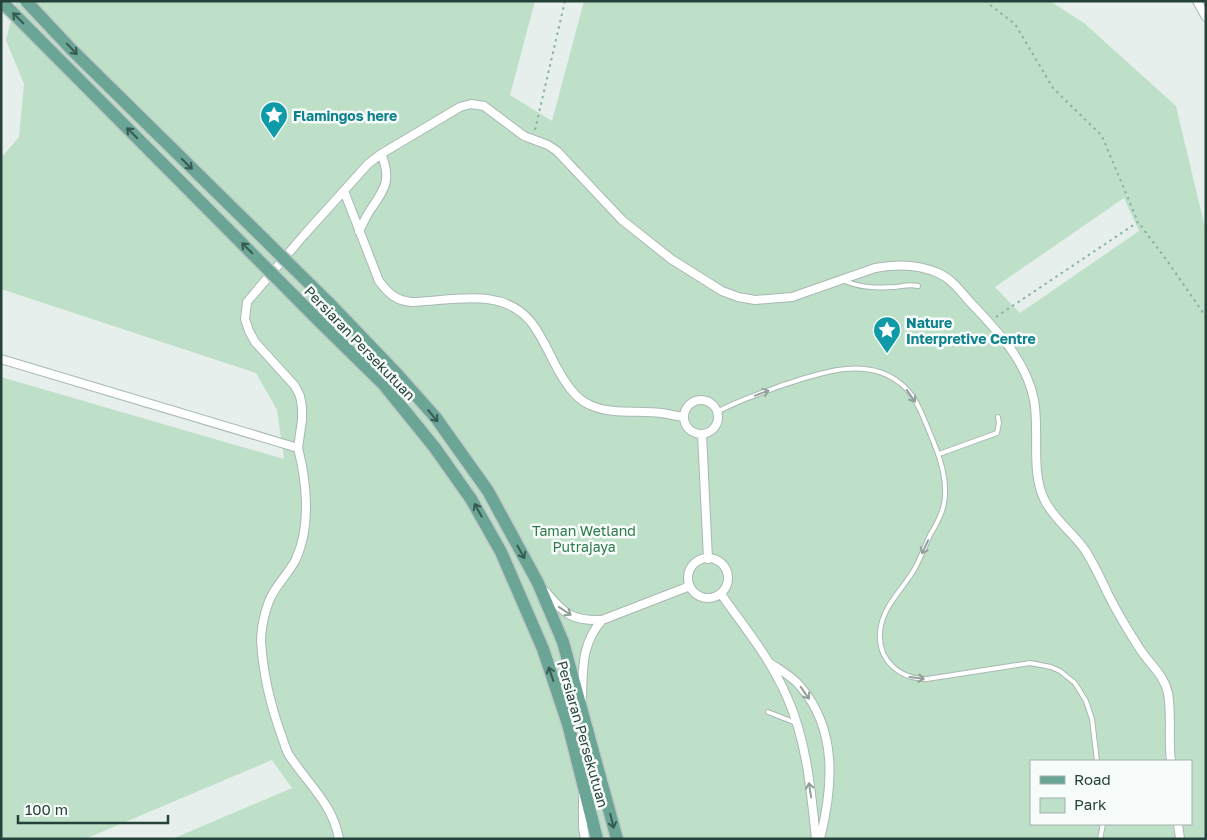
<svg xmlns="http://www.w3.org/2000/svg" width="1207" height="840" viewBox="0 0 1207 840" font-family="'Golos Text',sans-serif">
<rect width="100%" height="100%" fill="#e6efeb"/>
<!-- green -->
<path fill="#bfe0c8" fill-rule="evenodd" d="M 16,1 L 535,1 L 510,95 L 552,121 L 584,1 L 1050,1 L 1084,23 L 1176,106 L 1206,232 L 1206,839 L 172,839 L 292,788 L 272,760 L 85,839 L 1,839 L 1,377 L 284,459 L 277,410 L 256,373 L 1,289 L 1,158 L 19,137 L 24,84 L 6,40 ZM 1124,198 L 1139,231 L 1020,313 L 995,287 ZM 1031,761 L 1191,761 L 1191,824 L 1031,824 Z"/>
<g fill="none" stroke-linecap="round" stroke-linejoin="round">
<!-- lane casing -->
<g stroke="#a8b8b2" stroke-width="6">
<path id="lane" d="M 843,280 C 859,288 877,288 895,287 C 904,286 909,284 918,286
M 717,412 C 737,401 759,394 780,386 C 817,374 865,355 900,383 C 915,394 922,414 929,431 C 939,454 950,483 943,508 C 940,518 935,527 930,535 C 925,547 920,559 914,570 C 902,590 882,607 880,632 C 878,661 900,679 927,679 L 1030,663 L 1051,667 L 1060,671 L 1075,683 L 1086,701 L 1092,719 L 1097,761
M 939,454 L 997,433 L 999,423 L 998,417
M 768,712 L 796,723
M 1100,839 L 1103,824"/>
</g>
<!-- street casing -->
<g stroke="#a8b8b2" stroke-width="10">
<path id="street" d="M 1197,1 L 1206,17
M 344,191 L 379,281 C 388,293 396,301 412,302 C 452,301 502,286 531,322 C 542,336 549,353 557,368 C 565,382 575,399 590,405 C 611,415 638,410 661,413 C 669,414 676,416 684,417
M 359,231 C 363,224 366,216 371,209 C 385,189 392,179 381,154
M 1,359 L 298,448 L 302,420 L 302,407 L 300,396 L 295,386 L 255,342 L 249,331 L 245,319 L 247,302 L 304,235 L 368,164 L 381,154 L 460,107 L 471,104 L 484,106 L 524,136 L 548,145 L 557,151 L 622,220 L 671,259 L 722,291 L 738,297 L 755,300 L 792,297 L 875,268 C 896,264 918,264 938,273 C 952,279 961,292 971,303 C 998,332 1026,360 1034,400 C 1040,431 1030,473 1045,501 C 1055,520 1073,533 1085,550 C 1094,564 1101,579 1108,594 C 1117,612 1127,629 1138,646 C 1148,663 1164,674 1168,693 C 1172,716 1168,739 1171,761
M684 417a17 17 0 1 1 34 0a17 17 0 1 1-34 0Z
M 702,434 L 708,559
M 298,448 C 307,483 311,526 296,559 C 289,573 277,584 271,597 C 265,609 261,629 261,641 C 263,674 271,707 282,737 C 284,743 286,750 289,755 C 307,783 333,804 339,839
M688 578a20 20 0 1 1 40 0a20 20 0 1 1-40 0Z
M 546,592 C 564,614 572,621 602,620 L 690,586
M 721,594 C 744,627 771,659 787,697 C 807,741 811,792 816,839
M 770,663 C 780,670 793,677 800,686 C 838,730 833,787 820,839
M 582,698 C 583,669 581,644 602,620
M 583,796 L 583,827 L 585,839
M 1178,824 L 1180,839"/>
</g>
<!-- primary casing -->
<g stroke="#c2cac8" stroke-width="15">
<path id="primary" d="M 329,303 L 397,374 L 436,418 L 488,491 L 538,583 L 563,642 L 617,839
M 318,320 L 384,385 L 435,448 L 471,499 L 501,552 L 543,649 L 568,724 L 597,839"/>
</g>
<!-- path -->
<path stroke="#86b3a5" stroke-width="2" stroke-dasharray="2.5 4" stroke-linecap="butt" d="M 985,1 L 1015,24 L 1053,88 L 1102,136 L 1138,222
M 535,130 L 565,1
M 996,317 L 1138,222 L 1168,262 L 1206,317"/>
<!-- lane -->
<use href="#lane" stroke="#fff" stroke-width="4"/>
<!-- street -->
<use href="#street" stroke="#fff" stroke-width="8"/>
<!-- primary -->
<use href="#primary" stroke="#6aa596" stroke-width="12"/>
<!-- primary-bridge casing -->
<g stroke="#c2cac8" stroke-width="15" stroke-linecap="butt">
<path id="primary-bridge" d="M 1,1 L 318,320
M 26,1 L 72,50 L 329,303"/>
</g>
<!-- primary-bridge -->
<use href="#primary-bridge" stroke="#6aa596" stroke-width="12"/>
</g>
<!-- one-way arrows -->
<defs><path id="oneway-shaft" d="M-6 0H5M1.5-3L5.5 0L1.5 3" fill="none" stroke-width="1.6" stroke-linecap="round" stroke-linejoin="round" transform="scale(1.25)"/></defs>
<g stroke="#365b51">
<use href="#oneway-shaft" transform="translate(18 18) rotate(-135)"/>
<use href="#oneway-shaft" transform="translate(72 49) rotate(46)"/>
<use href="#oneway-shaft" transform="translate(132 133) rotate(-135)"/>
<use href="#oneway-shaft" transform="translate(187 164) rotate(45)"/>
<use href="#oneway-shaft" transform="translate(247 248) rotate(-135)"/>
<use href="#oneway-shaft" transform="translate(433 416) rotate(51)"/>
<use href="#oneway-shaft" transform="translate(478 510) rotate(-119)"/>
<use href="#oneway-shaft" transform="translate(521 552) rotate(61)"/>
<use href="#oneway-shaft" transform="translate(551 674) rotate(-109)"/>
<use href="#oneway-shaft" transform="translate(612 821) rotate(76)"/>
</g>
<g stroke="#92a09c">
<use href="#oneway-shaft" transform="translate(762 393) rotate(-20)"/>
<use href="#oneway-shaft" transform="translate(911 396) rotate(55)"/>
<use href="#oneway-shaft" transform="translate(925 547) rotate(115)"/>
<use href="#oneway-shaft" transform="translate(565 611) rotate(34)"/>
<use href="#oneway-shaft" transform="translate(917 678) rotate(7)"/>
<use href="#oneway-shaft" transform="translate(805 693) rotate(55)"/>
<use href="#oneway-shaft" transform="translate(810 790) rotate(-99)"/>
</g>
<!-- icons -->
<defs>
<g id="sight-pin" transform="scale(1.4375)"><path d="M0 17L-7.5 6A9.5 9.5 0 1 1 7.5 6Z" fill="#0f9aa8" stroke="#f7fbf9"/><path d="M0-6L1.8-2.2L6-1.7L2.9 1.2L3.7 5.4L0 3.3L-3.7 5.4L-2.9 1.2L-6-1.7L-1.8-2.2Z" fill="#fff"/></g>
</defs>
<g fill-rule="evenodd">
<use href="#sight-pin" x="274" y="115"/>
<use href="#sight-pin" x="887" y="330"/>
</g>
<g text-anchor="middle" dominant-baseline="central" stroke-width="5" stroke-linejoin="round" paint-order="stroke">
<!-- culture labels -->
<g font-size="14" font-weight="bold" fill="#0d838f" stroke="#f7fbf9" text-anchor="start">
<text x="293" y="115">Flamingos here</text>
<text x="906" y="322">Nature<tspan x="906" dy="16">Interpretive Centre</tspan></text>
</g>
<!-- street labels -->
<g font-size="14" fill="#24423a" stroke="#f7fbf9">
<text transform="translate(360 343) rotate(46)">Persiaran Persekutuan</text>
<text transform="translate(583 734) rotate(74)">Persiaran Persekutuan</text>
</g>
<!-- park labels -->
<g font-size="14" fill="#2d7a4b" stroke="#f7fbf9">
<text x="584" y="530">Taman Wetland<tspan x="584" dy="16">Putrajaya</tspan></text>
</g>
</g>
<!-- border -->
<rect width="1207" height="840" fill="none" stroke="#24423a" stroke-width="5"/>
<!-- legend -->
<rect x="1030" y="760" width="162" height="65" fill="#f7fbf9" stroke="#a3b1ad"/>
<rect x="1040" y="776" width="25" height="8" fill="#6aa596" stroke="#a3b1ad"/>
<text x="1074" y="785" font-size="15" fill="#24423a">Road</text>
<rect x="1040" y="798" width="25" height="15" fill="#bfe0c8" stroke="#a3b1ad"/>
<text x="1074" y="810" font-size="15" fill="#24423a">Park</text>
<!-- scale -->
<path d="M18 815v8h150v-8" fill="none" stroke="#24423a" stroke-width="2.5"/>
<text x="25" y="815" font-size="15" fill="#24423a" stroke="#f7fbf9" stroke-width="4" paint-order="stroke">100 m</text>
</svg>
